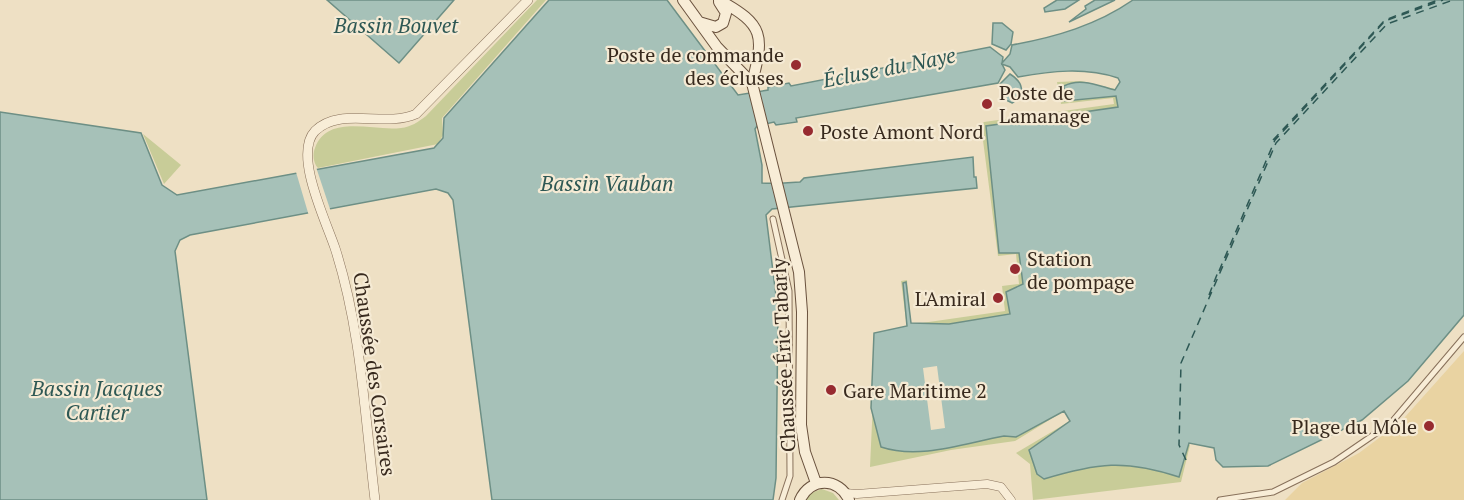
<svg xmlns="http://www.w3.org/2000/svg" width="1464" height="500" viewBox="0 0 1464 500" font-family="'PT Serif',serif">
<rect width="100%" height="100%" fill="#eee0c4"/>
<!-- green -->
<path fill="#c8cc98" d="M 537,0 L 546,0 L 442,118 L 443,135 L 438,144 L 318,168 C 314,164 312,155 315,148 C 328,113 374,132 401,128 C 411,127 418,122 426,116 Z
M 1081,81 L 1115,89 L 1127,88 L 1068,406 L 1190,445 L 1181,482 L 1033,500 L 1030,464 L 1016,453 L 1070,421 L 1064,411 L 1015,441 L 951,450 L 870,467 L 876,335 L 907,328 L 901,281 L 907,280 L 911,323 L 915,324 L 1005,311 L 1002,286 L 1019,284 L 1016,254 L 998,256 L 981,125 L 984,122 L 1114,104 L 1113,98 L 1061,104 L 1057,82 Z
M 143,134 L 181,165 L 164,184 Z
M 822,489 L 833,493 L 839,500 L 805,500 L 811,493 Z"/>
<!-- sand -->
<path fill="#e9d3a2" d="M 1464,351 L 1464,500 L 1285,500 L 1302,483 L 1359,453 L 1383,435 L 1405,417 Z"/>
<!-- water -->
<path fill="#a6c1b8" stroke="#6d8f85" stroke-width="1.5" d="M 327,0 L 454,0 L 399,63 Z
M 549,0 L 667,0 L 738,95 L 768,90 L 768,87 L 789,83 L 791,86 L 990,47 L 1003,57 L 1002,63 L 1010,54 L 1012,45 C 1056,37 1097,25 1133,0 L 1464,0 L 1464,315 L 1408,381 L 1362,420 L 1268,466 L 1223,467 L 1216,460 L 1214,448 L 1189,443 L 1179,477 C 1125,459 1097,463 1044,479 L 1037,474 L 1029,450 L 1070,421 L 1064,411 L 1016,437 L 1004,436 C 965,443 920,460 881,447 L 871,408 L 874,333 L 907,326 L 903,283 L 906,282 L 911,323 L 949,324 L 1010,314 L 1006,292 L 1023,284 L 1019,253 L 999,253 L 986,126 L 1118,107 L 1116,96 L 1065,101 L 1064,86 C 1080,77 1099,86 1115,90 L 1120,82 L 1118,78 C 1085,67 1051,71 1018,77 L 1010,67 L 1002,64 L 1005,70 L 998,83 L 796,118 L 797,122 L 776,125 L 774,122 L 757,126 L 755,129 L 762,165 L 762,183 C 773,184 787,183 800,182 L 804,178 L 973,157 L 974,177 L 976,177 L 977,188 L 772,209 L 766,215 L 778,312 L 776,478 L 773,500 L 492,500 L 453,200 L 448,193 L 436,189 L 190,235 L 180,240 L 175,251 L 207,500 L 0,500 L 0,112 L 141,133 L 162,185 L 177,195 L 434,148 L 443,138 L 444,118 Z
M 1057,0 L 1079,0 L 1065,9 L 1045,12 L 1044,8 Z
M 1095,0 L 1115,0 L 1069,22 L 1086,9 L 1085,6 Z
M 993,23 L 1002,23 L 1013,32 L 1011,44 L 1006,50 L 992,44 Z
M 1010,74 C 1023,82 1027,95 1012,103 L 1004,99 L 1000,84 Z"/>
<!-- pier -->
<path fill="#eee0c4" d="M 316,167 L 331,212 L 309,216 L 296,172 Z
M 937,366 L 945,428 L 931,430 L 923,368 Z"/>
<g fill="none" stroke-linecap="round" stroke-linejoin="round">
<!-- ferry -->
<path stroke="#2e5854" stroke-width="1.5" stroke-dasharray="8 6" stroke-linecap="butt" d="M 1273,140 L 1385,20 L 1438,0
M 1219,271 L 1275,140 L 1385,21 L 1443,0
M 1209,295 L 1218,272
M 1186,460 L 1179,445 L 1181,363 L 1276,143 L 1387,24 L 1453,0"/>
<!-- pedestrian casing -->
<g stroke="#88715b" stroke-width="7">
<path id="pedestrian" d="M 773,219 L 789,291 L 790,476 L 782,500
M 1220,500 L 1273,492 L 1334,462 L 1391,423 L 1464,337"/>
</g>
<!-- minor casing -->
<g stroke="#88715b" stroke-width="9">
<path id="minor" d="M 845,493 L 857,494 L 987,484 L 1001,487 L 1011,500"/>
</g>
<!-- tertiary casing -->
<g stroke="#88715b" stroke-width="10">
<path id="tertiary" d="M 375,500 C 365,417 361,328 335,248 C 326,221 293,154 315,131 C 340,106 384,128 416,114 L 528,0"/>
</g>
<!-- secondary casing -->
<g stroke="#6a523e" stroke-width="12">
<path id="secondary" d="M 683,0 L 717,47 L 752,83 L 799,272 L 802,312 L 801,425 L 805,452 L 816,483
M 719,0 C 765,25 764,36 752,83
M 699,22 L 716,27 L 723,23 L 726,13 L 719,2
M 800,500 C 810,477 839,477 849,500"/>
</g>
<!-- pedestrian -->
<use href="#pedestrian" stroke="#f8edd7" stroke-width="5"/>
<!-- minor -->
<use href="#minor" stroke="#f8edd7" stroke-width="8"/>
<!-- tertiary -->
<use href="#tertiary" stroke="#f8edd7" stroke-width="9"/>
<!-- secondary -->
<use href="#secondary" stroke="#f8edd7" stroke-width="10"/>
</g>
<!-- markers -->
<g fill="#972b30" stroke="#f5ead4" stroke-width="2">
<circle cx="796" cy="65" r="6"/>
<circle cx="987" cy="104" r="6"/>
<circle cx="808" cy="131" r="6"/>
<circle cx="1015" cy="269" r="6"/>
<circle cx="998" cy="298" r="6"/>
<circle cx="831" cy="390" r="6"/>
<circle cx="1429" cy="426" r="6"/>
</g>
<g text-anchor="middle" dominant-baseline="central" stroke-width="4.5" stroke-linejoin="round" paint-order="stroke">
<!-- poi labels -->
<g font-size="20" fill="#382a1e" stroke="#f5ead4" text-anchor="start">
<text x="784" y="54" text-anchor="end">Poste de commande<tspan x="784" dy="23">des écluses</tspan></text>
<text x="999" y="92">Poste de<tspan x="999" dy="23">Lamanage</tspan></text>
<text x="820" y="131">Poste Amont Nord</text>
<text x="1027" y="258">Station<tspan x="1027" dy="23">de pompage</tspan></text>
<text x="986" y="298" text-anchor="end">L'Amiral</text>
<text x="843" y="390">Gare Maritime 2</text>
<text x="1417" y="426" text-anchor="end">Plage du Môle</text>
</g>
<!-- street labels -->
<g font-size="20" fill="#382a1e" stroke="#f5ead4">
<text transform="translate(783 355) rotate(-93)">Chaussée Éric Tabarly</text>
<text transform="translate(375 374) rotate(82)">Chaussée des Corsaires</text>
</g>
<!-- water labels -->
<g font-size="21" font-style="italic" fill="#2e5854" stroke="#f5ead4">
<text x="396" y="25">Bassin Bouvet</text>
<text transform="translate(889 67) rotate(-11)">Écluse du Naye</text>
<text x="607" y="183">Bassin Vauban</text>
<text x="97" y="388">Bassin Jacques<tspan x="97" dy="24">Cartier</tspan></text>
</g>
</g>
</svg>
